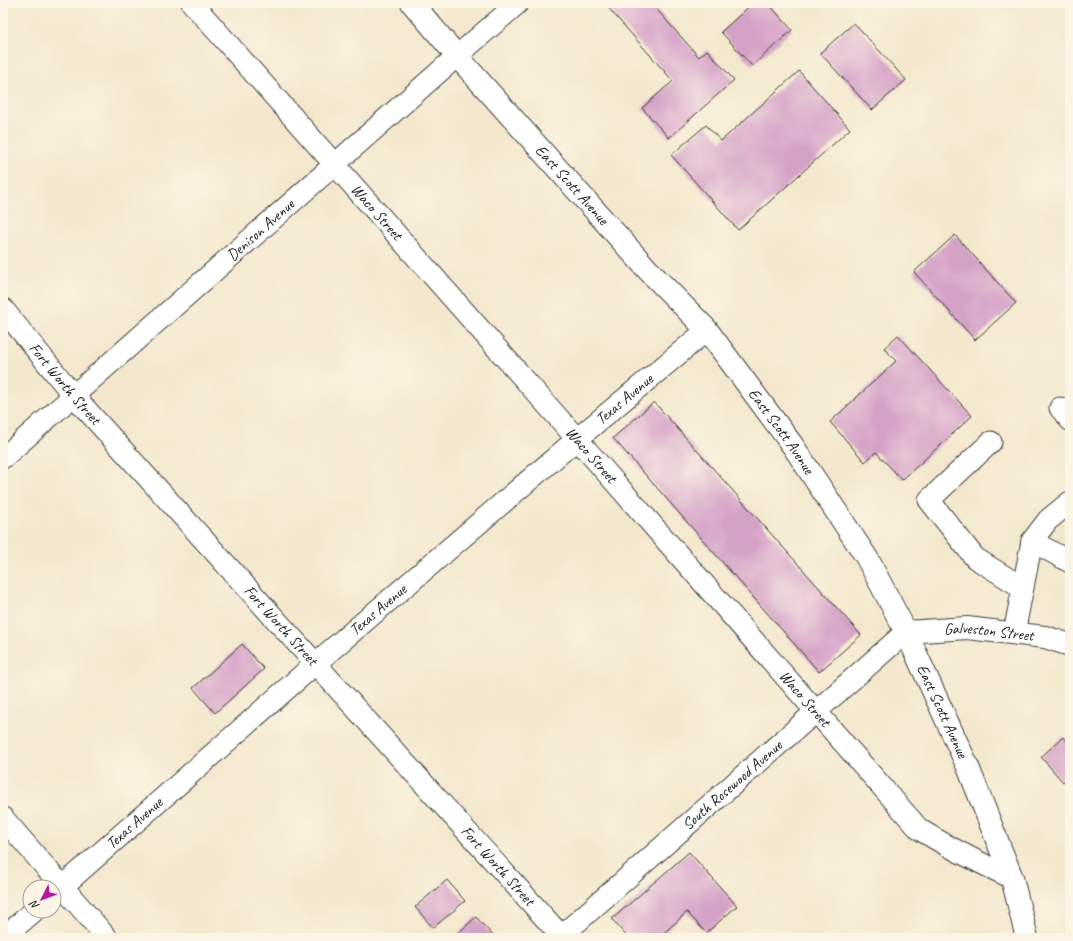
<svg xmlns="http://www.w3.org/2000/svg" width="1073" height="941" viewBox="0 0 1073 941" font-family="Caveat,sans-serif">
<rect width="100%" height="100%" fill="#fcf5e5"/>
<filter id="ink" filterUnits="userSpaceOnUse"><feTurbulence type="fractalNoise" baseFrequency=".025" numOctaves="2"/><feDisplacementMap in="SourceGraphic" scale="8" xChannelSelector="R" yChannelSelector="G"/><feConvolveMatrix kernelMatrix="1 2 1 2 8 2 1 2 1" color-interpolation-filters="sRGB"/></filter>
<filter id="wash" filterUnits="userSpaceOnUse"><feTurbulence type="fractalNoise" baseFrequency=".012" numOctaves="4" result="noise"/><feDisplacementMap in="SourceGraphic" scale="16" xChannelSelector="R" yChannelSelector="G"/><feGaussianBlur stdDeviation="0.9" result="paint"/><feColorMatrix in="noise" values="0 0 0 0 0 0 0 0 0 0 0 0 0 0 0 0 0 1.4 0 .05"/><feComposite in="paint" operator="in"/></filter>
<g filter="url(#wash)">
<rect width="100%" height="100%" fill="#f3e8cd"/>
<g id="blocks">
<!-- building -->
<path fill="#d5a2c7" d="M 604,3 L 651,3 L 699,57 L 707,50 L 734,80 L 669,138 L 642,108 L 673,81 Z
M 753,3 L 768,3 L 792,30 L 752,66 L 721,32 Z
M 854,23 L 906,80 L 872,110 L 820,53 Z
M 799,71 L 850,129 L 738,230 L 671,155 L 706,125 L 721,141 Z
M 955,235 L 1016,303 L 975,340 L 914,272 Z
M 898,335 L 972,416 L 902,480 L 876,452 L 865,462 L 830,422 L 896,361 L 884,348 Z
M 654,402 L 861,635 L 819,672 L 613,438 Z
M 242,644 L 264,669 L 215,713 L 193,688 Z
M 1063,737 L 1070,745 L 1070,787 L 1065,780 L 1063,782 L 1041,757 Z
M 689,852 L 737,906 L 706,933 L 687,912 L 664,933 L 668,938 L 628,938 L 612,919 Z
M 447,880 L 465,901 L 433,928 L 415,907 Z
M 476,917 L 495,938 L 453,938 Z"/>
</g>
</g>
<g filter="url(#ink)">
<use href="#blocks" fill-opacity="0" stroke="#3c3b37" stroke-width="1"/>
<g fill="none" stroke-linecap="round" stroke-linejoin="round">
<!-- minor casing -->
<g stroke="#3c3b37" stroke-width="23">
<g id="minor">
<path id="s1" d="M 192,3 L 577,439 L 919,829 C 949,848 980,863 1012,878"/>
<path id="s2" d="M 3,309 L 74,396 L 563,938"/>
<path d="M 1060,408 L 1070,420"/>
<path d="M 991,442 L 929,500 L 975,558 L 1023,588"/>
<path id="s3" d="M 3,458 L 457,56 L 518,3"/>
<path d="M 1070,502 L 1048,520 L 1032,541 L 1070,562"/>
<path d="M 1014,633 L 1032,541"/>
<path d="M 3,818 L 107,938"/>
<path id="s4" d="M 54,894 L 316,663 L 577,439 L 707,330"/>
<path d="M 3,938 L 34,911"/>
<path id="s5" d="M 559,938 L 906,632"/>
</g>
</g>
<!-- major casing -->
<g stroke="#3c3b37" stroke-width="24">
<g id="major">
<path id="s6" d="M 412,3 L 457,56 L 648,270 L 707,330 L 793,446 L 867,558 L 906,632 L 968,767 L 1012,878 L 1027,938"/>
<path id="s7" d="M 906,632 L 967,628 L 1045,637 L 1070,645"/>
</g>
</g>
<!-- minor -->
<use href="#minor" stroke="#fff" stroke-width="21"/>
<!-- major -->
<use href="#major" stroke="#fff" stroke-width="22"/>
</g>
</g>
<g text-anchor="middle" dominant-baseline="central" stroke-width="4" stroke-linejoin="round" paint-order="stroke">
<!-- street labels -->
<g font-size="16" fill="#1c1c1c" stroke="#fcf5e5">
<text stroke="none"><textPath href="#s6" startOffset="242">East Scott Avenue</textPath></text>
<text stroke="none"><textPath href="#s1" startOffset="279">Waco Street</textPath></text>
<text stroke="none"><textPath href="#s3" startOffset="344">Denison Avenue</textPath></text>
<text stroke="none"><textPath href="#s2" startOffset="97">Fort Worth Street</textPath></text>
<text stroke="none"><textPath href="#s4" startOffset="755">Texas Avenue</textPath></text>
<text stroke="none"><textPath href="#s6" startOffset="566">East Scott Avenue</textPath></text>
<text stroke="none"><textPath href="#s1" startOffset="603">Waco Street</textPath></text>
<text stroke="none"><textPath href="#s4" startOffset="431">Texas Avenue</textPath></text>
<text stroke="none"><textPath href="#s2" startOffset="421">Fort Worth Street</textPath></text>
<text stroke="none"><textPath href="#s7" startOffset="83">Galveston Street</textPath></text>
<text stroke="none"><textPath href="#s1" startOffset="927">Waco Street</textPath></text>
<text stroke="none"><textPath href="#s6" startOffset="890">East Scott Avenue</textPath></text>
<text stroke="none"><textPath href="#s5" startOffset="231">South Rosewood Avenue</textPath></text>
<text stroke="none"><textPath href="#s4" startOffset="107">Texas Avenue</textPath></text>
<text stroke="none"><textPath href="#s2" startOffset="745">Fort Worth Street</textPath></text>
</g>
</g>
<!-- margin -->
<rect width="1073" height="941" fill="none" stroke="#fcf5e5" stroke-width="16"/>
<!-- north arrow -->
<g transform="translate(42 899) rotate(228)"><circle r="19" fill="#fcf5e5" stroke="#a29e95"/>
<path d="M0-3L7 15L0 10L-7 15Z" fill="#b5179e"/>
<text y="-6" font-size="11" font-weight="bold" text-anchor="middle" fill="#1c1c1c">N</text>
</g>
</svg>
